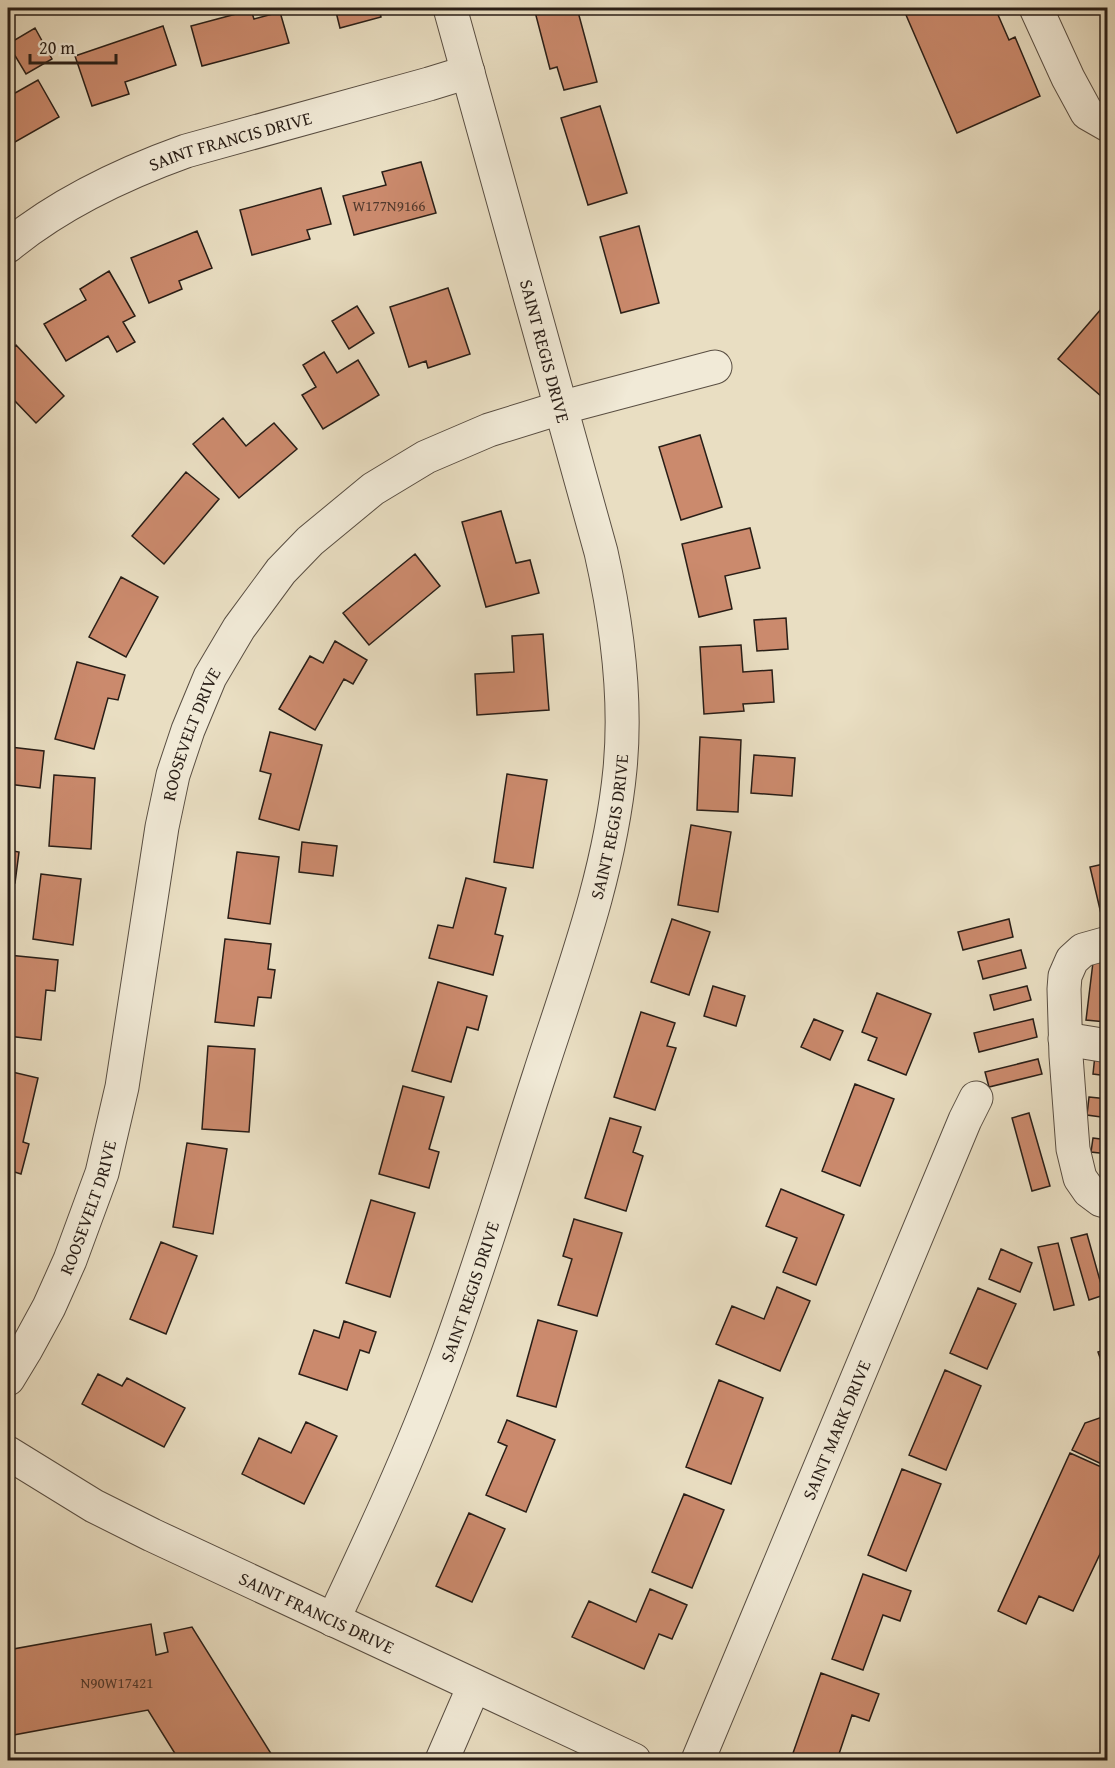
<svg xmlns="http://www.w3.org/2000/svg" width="1115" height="1768" viewBox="0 0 1115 1768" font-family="'Gentium Book Plus',serif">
<rect width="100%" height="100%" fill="#e9dec2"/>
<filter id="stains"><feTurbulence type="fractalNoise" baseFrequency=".00333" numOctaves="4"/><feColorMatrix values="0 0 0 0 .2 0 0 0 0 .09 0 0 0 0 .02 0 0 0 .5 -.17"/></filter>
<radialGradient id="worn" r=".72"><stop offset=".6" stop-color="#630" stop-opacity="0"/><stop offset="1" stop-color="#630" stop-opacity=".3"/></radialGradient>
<!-- building -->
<path fill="#cb8a6d" stroke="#291e17" stroke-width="1.5" d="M 335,8 L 379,8 L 381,17 L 340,28 Z
M 534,8 L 577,8 L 597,82 L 564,90 L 557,67 L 550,69 Z
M 903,8 L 995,8 L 1009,40 L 1015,37 L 1040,96 L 957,133 Z
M 251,10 L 254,19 L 280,12 L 289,43 L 202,66 L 191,26 Z
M 163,26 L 176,65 L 125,82 L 129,94 L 92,106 L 75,56 Z
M 35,28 L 52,59 L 26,74 L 8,44 Z
M 38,80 L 59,117 L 8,146 L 8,97 Z
M 600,106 L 627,193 L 588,205 L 561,118 Z
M 421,162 L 436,213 L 354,235 L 343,196 L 386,185 L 382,172 Z
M 321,188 L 331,224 L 307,230 L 310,239 L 252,255 L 240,210 Z
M 639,226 L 659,303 L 621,313 L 600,237 Z
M 197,231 L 212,268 L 179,281 L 182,289 L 149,303 L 131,258 Z
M 109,271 L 135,316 L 123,322 L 135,342 L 117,352 L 108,336 L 66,361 L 44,324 L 86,300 L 80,289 Z
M 448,288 L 470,354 L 428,368 L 426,361 L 409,367 L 390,307 Z
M 1108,301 L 1108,402 L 1058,359 Z
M 357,306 L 374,333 L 349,349 L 332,321 Z
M 16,345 L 64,396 L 36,423 L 12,398 L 8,403 L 8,354 Z
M 324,352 L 337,373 L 358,360 L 379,395 L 323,429 L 302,395 L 316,387 L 303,365 Z
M 223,418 L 246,446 L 274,423 L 297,449 L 239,498 L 193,444 Z
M 700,435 L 722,507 L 681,520 L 659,447 Z
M 186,472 L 219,499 L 164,564 L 132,536 Z
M 501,511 L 516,563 L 530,560 L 539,593 L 486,607 L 462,522 Z
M 750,528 L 760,568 L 725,576 L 732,609 L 699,617 L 682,544 Z
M 415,554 L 440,586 L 369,645 L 343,613 Z
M 121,577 L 158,597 L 126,657 L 89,637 Z
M 786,618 L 788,649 L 757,651 L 754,620 Z
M 543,634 L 549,710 L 477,715 L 475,674 L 514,672 L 512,636 Z
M 335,641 L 367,660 L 353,684 L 344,679 L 315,730 L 279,709 L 310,656 L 323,663 Z
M 741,645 L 743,672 L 772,670 L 774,702 L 743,704 L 744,711 L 704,714 L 700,647 Z
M 77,662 L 125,675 L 118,700 L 108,698 L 94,749 L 55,739 Z
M 270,732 L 322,745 L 299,830 L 259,819 L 271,774 L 260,771 Z
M 700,737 L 741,740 L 738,812 L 697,810 Z
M 10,747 L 44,751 L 40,788 L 8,784 Z
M 754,755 L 795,758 L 792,796 L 751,793 Z
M 507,774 L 547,780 L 533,868 L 494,862 Z
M 54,775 L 95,778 L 91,849 L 49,846 Z
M 691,825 L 731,832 L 718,912 L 678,905 Z
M 302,842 L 337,846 L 333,876 L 299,872 Z
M 8,850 L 19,852 L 15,883 L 8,883 Z
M 237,852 L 279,857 L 270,924 L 228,918 Z
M 1108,863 L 1108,916 L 1102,918 L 1090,867 Z
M 41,874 L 81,879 L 73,945 L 33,939 Z
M 466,878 L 506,888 L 495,934 L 503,936 L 493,975 L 429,958 L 438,925 L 453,928 Z
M 672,919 L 710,932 L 689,995 L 651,982 Z
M 1009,919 L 1013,937 L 963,950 L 958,932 Z
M 225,939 L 271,944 L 268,969 L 275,970 L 271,998 L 258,997 L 254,1026 L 215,1022 Z
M 1021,950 L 1026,968 L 983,979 L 978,961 Z
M 1094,954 L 1108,956 L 1108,1007 L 1106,1022 L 1086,1020 Z
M 8,955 L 58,960 L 55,991 L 46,990 L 41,1040 L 8,1036 Z
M 438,982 L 487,996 L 478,1030 L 467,1027 L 451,1082 L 412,1071 Z
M 713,986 L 745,996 L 736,1026 L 704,1016 Z
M 1027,986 L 1031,1000 L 994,1010 L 990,995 Z
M 877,993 L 931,1014 L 906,1075 L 868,1060 L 877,1038 L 862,1032 Z
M 641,1012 L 675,1023 L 667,1046 L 676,1048 L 655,1110 L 614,1097 Z
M 814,1019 L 843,1031 L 830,1060 L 801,1047 Z
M 1033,1019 L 1037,1037 L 979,1052 L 974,1033 Z
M 208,1046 L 255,1049 L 249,1132 L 202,1129 Z
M 1095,1055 L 1108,1057 L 1108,1076 L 1093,1074 Z
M 1038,1059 L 1042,1074 L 989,1087 L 985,1072 Z
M 8,1071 L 38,1078 L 23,1142 L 29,1144 L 21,1174 L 8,1170 Z
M 855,1084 L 894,1099 L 860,1186 L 822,1171 Z
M 403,1086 L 444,1097 L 429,1149 L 439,1152 L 429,1188 L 379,1174 Z
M 1089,1097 L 1108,1099 L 1108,1118 L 1087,1115 Z
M 1029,1113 L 1050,1186 L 1032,1191 L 1012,1118 Z
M 610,1118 L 641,1127 L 633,1152 L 643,1156 L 626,1211 L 585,1198 Z
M 1093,1138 L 1108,1140 L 1108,1154 L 1091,1152 Z
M 187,1143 L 227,1149 L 213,1234 L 173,1227 Z
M 781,1189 L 844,1215 L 816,1285 L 783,1272 L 797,1238 L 766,1226 Z
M 371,1200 L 415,1213 L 390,1297 L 346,1283 Z
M 574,1219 L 622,1233 L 597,1316 L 558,1305 L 572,1259 L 563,1256 Z
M 1087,1234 L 1104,1295 L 1089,1300 L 1071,1238 Z
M 161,1242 L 197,1256 L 166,1334 L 130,1319 Z
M 1058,1243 L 1074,1305 L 1054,1310 L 1038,1247 Z
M 1001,1249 L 1032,1263 L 1020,1292 L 989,1279 Z
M 777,1287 L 810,1301 L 780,1371 L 716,1344 L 732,1306 L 764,1319 Z
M 978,1288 L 1016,1304 L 987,1369 L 950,1353 Z
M 538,1320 L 577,1331 L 556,1407 L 517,1396 Z
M 344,1321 L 376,1332 L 369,1353 L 360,1350 L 347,1390 L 299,1374 L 314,1330 L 339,1338 Z
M 1108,1349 L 1108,1380 L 1098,1352 Z
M 945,1370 L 981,1386 L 946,1470 L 909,1455 Z
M 98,1374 L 122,1386 L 127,1378 L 185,1408 L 164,1447 L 82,1404 Z
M 719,1380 L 763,1398 L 731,1484 L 686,1467 Z
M 1108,1415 L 1108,1467 L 1072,1450 L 1085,1423 Z
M 507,1420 L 555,1440 L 526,1512 L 486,1495 L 507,1446 L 498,1442 Z
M 306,1422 L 337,1436 L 304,1504 L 242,1474 L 259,1438 L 291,1453 Z
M 1070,1453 L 1108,1470 L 1108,1537 L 1073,1611 L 1039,1596 L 1026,1624 L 998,1611 Z
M 902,1469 L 941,1484 L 906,1571 L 868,1555 Z
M 684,1494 L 724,1510 L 692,1588 L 652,1572 Z
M 469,1513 L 505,1529 L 472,1602 L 436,1586 Z
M 863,1574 L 911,1591 L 900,1621 L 883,1615 L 863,1670 L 832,1659 Z
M 650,1589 L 687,1605 L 672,1639 L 659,1634 L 644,1669 L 572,1637 L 589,1601 L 636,1622 Z
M 151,1624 L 156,1655 L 168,1652 L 164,1633 L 192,1627 L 275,1760 L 179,1760 L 148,1710 L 8,1736 L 8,1650 Z
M 821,1673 L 879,1694 L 869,1721 L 852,1715 L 837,1760 L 806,1760 L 792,1756 Z"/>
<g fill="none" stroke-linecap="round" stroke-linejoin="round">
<!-- minor casing -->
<g stroke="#594e42" stroke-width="35">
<g id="minor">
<path d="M 1036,8 L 1068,78 L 1087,113 L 1108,125"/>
<path id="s1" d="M 8,246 C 60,203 122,174 186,151 L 429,84 L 468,72"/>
<path d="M 1108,943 L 1083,950 L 1072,960 L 1065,976 L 1064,989 L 1066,1056 L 1073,1149 L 1080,1178 L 1089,1191 L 1101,1200 L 1108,1202"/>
<path d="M 1065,1039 L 1108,1046"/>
<path id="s2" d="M 8,1379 L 25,1351 L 49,1307 L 70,1260 L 102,1173 L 122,1087 L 162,827 L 173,775 L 188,730 L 210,677 L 239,628 L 281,571 L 310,541 L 373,489 L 426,457 L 489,430 L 560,408 L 715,367"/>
<path id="s3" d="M 8,1453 L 94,1506 L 152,1535 L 634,1760"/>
<path id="s4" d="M 333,1620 C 372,1537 411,1454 443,1367 C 479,1271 508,1171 540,1073 C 572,974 610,874 620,769 C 627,696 617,623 601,552 L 450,8"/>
<path d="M 442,1760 L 474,1686"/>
<path id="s5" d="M 698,1760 L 965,1120 L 976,1098"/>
</g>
</g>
<!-- minor -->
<use href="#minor" stroke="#f1ead7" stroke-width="33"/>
</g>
<g text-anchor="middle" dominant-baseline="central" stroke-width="4.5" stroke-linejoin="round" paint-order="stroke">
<!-- number labels -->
<g font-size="15" fill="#52392c">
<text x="389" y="205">W177N9166</text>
<text x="117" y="1682">N90W17421</text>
</g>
<!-- street labels -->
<g font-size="18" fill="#291e17" stroke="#f1ead7">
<text stroke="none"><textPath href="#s1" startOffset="248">SAINT FRANCIS DRIVE</textPath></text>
<text transform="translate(545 351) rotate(75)">SAINT REGIS DRIVE</text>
<text stroke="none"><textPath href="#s2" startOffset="676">ROOSEVELT DRIVE</textPath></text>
<text stroke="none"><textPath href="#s4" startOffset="842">SAINT REGIS DRIVE</textPath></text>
<text stroke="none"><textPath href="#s2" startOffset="190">ROOSEVELT DRIVE</textPath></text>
<text stroke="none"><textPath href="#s4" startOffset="356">SAINT REGIS DRIVE</textPath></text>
<text stroke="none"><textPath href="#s5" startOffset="358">SAINT MARK DRIVE</textPath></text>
<text stroke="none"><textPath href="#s3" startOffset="348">SAINT FRANCIS DRIVE</textPath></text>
</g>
</g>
<!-- margin -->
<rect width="1115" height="1768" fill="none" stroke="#e9dec2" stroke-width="30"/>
<rect x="9" y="9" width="1097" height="1750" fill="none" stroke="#291e17" stroke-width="3"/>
<rect x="15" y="15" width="1085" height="1738" fill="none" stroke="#291e17" stroke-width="1.5"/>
<!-- scale -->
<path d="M30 54v9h86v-9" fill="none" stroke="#291e17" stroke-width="3"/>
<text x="39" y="54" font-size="18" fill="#291e17" stroke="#f1ead7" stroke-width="4.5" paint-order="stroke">20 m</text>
<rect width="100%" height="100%" filter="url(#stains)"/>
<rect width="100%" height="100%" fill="url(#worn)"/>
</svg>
